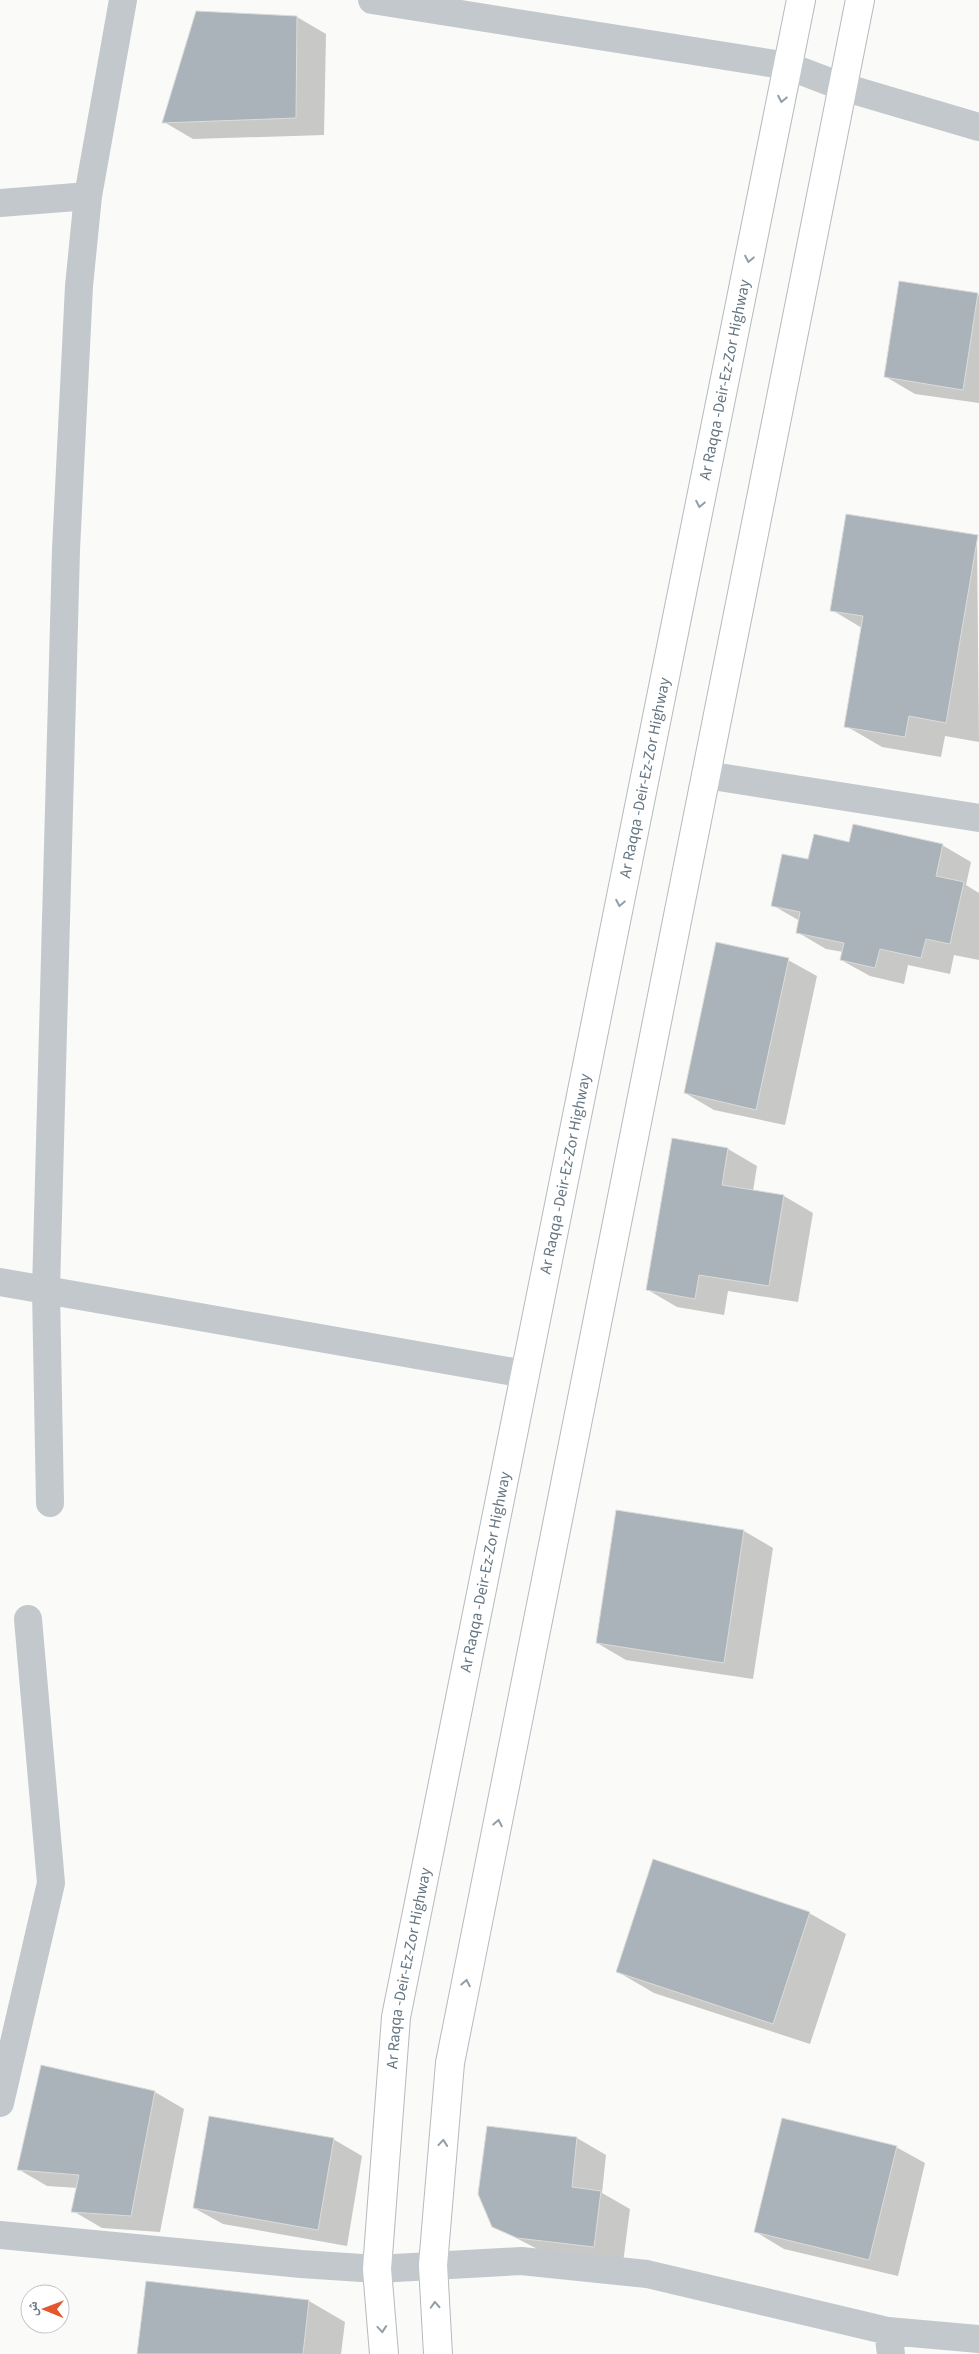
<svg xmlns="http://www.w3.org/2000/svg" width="979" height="2354" viewBox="0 0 979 2354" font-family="'Source Sans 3','Noto Naskh Arabic',sans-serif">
<rect width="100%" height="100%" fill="#fafaf8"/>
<!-- shadow -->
<path fill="#0003" d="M 297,17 L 326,34 L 324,135 L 193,139 L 164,122 Z
M 900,283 L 979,295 L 979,403 L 915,394 L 886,377 Z
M 977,537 L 979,742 L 945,736 L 941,757 L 882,747 L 846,726 L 862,628 L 832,610 Z
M 850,844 L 942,845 L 971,862 L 966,885 L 979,893 L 979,960 L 954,955 L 950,974 L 908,965 L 904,984 L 870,976 L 841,960 L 843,952 L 826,949 L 797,932 L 800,921 L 772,905 L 809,861 Z
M 788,960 L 817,976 L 785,1125 L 714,1110 L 685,1093 Z
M 673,1140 L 728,1149 L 757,1166 L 753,1191 L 784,1196 L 813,1213 L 798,1302 L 728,1291 L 724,1315 L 677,1307 L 648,1290 Z
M 617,1511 L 744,1531 L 773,1548 L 753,1679 L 626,1660 L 597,1643 Z
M 809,1913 L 846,1934 L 810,2044 L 654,1993 L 618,1972 Z
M 155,2092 L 184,2109 L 160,2232 L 102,2228 L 73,2211 L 78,2188 L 47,2186 L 18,2169 Z
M 488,2128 L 577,2138 L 606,2155 L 602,2193 L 630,2209 L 623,2263 L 547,2254 L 493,2226 Z
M 333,2139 L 362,2156 L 347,2246 L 223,2224 L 194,2208 Z
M 896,2147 L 925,2163 L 898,2276 L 784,2249 L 756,2232 Z
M 309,2301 L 345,2322 L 341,2354 L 139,2354 Z"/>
<!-- building -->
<path fill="#aab3b9" stroke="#dcdcda" d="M 196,11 L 297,16 L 296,118 L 162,123 Z
M 899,281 L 978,293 L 963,390 L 884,377 Z
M 846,514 L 978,535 L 946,723 L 909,716 L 905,737 L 844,727 L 863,616 L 830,611 Z
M 853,824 L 943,844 L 936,876 L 964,882 L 950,944 L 926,939 L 921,958 L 880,949 L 875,968 L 840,960 L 844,943 L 796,933 L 800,912 L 771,906 L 782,854 L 808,859 L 814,834 L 849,842 Z
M 716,942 L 789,958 L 756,1110 L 684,1093 Z
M 672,1138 L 728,1148 L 722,1185 L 784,1195 L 769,1286 L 699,1275 L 695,1299 L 646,1290 Z
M 616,1510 L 744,1530 L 724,1663 L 596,1643 Z
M 653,1859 L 810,1912 L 773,2024 L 616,1972 Z
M 41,2065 L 155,2091 L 131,2216 L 71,2212 L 79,2175 L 17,2170 Z
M 209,2116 L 334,2138 L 318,2230 L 193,2208 Z
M 782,2118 L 897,2146 L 869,2260 L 754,2232 Z
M 487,2126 L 577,2137 L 572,2187 L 601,2191 L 594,2247 L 517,2238 L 492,2227 L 478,2194 Z
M 146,2281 L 309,2300 L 303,2354 L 137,2354 Z"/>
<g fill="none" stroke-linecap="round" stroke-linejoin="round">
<!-- primary casing -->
<g stroke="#b5babe" stroke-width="30">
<g id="primary">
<path id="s1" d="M 384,2354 L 377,2269 L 396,2017 L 801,0"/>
<path d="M 438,2354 L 433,2265 L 450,2063 L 860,0"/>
</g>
</g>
<!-- street -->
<path stroke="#c3c8cc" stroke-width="28" d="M 372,0 L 788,66 L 843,87 L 979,127
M 0,203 L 88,196
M 706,775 L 979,818
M 0,1282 L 525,1374
M 50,1503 L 46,1290 L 66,550 L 79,286 L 88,196 L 123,0
M 0,2103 L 51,1883 L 28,1619
M 0,2235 L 301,2264 L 377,2269 L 521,2261 L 647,2274 L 888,2331 L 979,2339
M 888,2331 L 891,2354"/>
<!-- primary -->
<use href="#primary" stroke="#fff" stroke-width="28"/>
</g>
<!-- one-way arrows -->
<defs><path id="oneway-chevron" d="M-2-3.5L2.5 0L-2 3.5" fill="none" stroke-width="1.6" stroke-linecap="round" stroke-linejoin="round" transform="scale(1.25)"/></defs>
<g stroke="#939fa8">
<use href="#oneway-chevron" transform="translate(782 99) rotate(101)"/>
<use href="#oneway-chevron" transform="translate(749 259) rotate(101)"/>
<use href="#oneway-chevron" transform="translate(700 504) rotate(101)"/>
<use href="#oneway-chevron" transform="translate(620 903) rotate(101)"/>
<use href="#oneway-chevron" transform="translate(498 1823) rotate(-79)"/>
<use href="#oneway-chevron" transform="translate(466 1983) rotate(-79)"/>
<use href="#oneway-chevron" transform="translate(443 2143) rotate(-85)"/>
<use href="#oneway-chevron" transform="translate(435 2305) rotate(-93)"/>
<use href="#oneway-chevron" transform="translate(382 2329) rotate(85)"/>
</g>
<g text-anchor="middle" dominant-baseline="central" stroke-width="5" stroke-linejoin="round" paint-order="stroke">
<!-- street labels -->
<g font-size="16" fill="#657683" stroke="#fff">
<text stroke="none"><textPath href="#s1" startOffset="2008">Ar Raqqa -Deir-Ez-Zor Highway</textPath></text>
<text stroke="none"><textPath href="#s1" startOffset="1602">Ar Raqqa -Deir-Ez-Zor Highway</textPath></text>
<text stroke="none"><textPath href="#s1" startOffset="1198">Ar Raqqa -Deir-Ez-Zor Highway</textPath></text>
<text stroke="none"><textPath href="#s1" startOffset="792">Ar Raqqa -Deir-Ez-Zor Highway</textPath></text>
<text stroke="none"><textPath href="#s1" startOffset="388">Ar Raqqa -Deir-Ez-Zor Highway</textPath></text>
</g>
</g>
<!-- north arrow -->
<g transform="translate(45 2309) rotate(271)"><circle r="24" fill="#ffffff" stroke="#c1c8cd"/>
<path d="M0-4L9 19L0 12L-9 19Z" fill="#e4572e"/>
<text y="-8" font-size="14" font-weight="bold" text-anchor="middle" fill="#657683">ش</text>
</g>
</svg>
